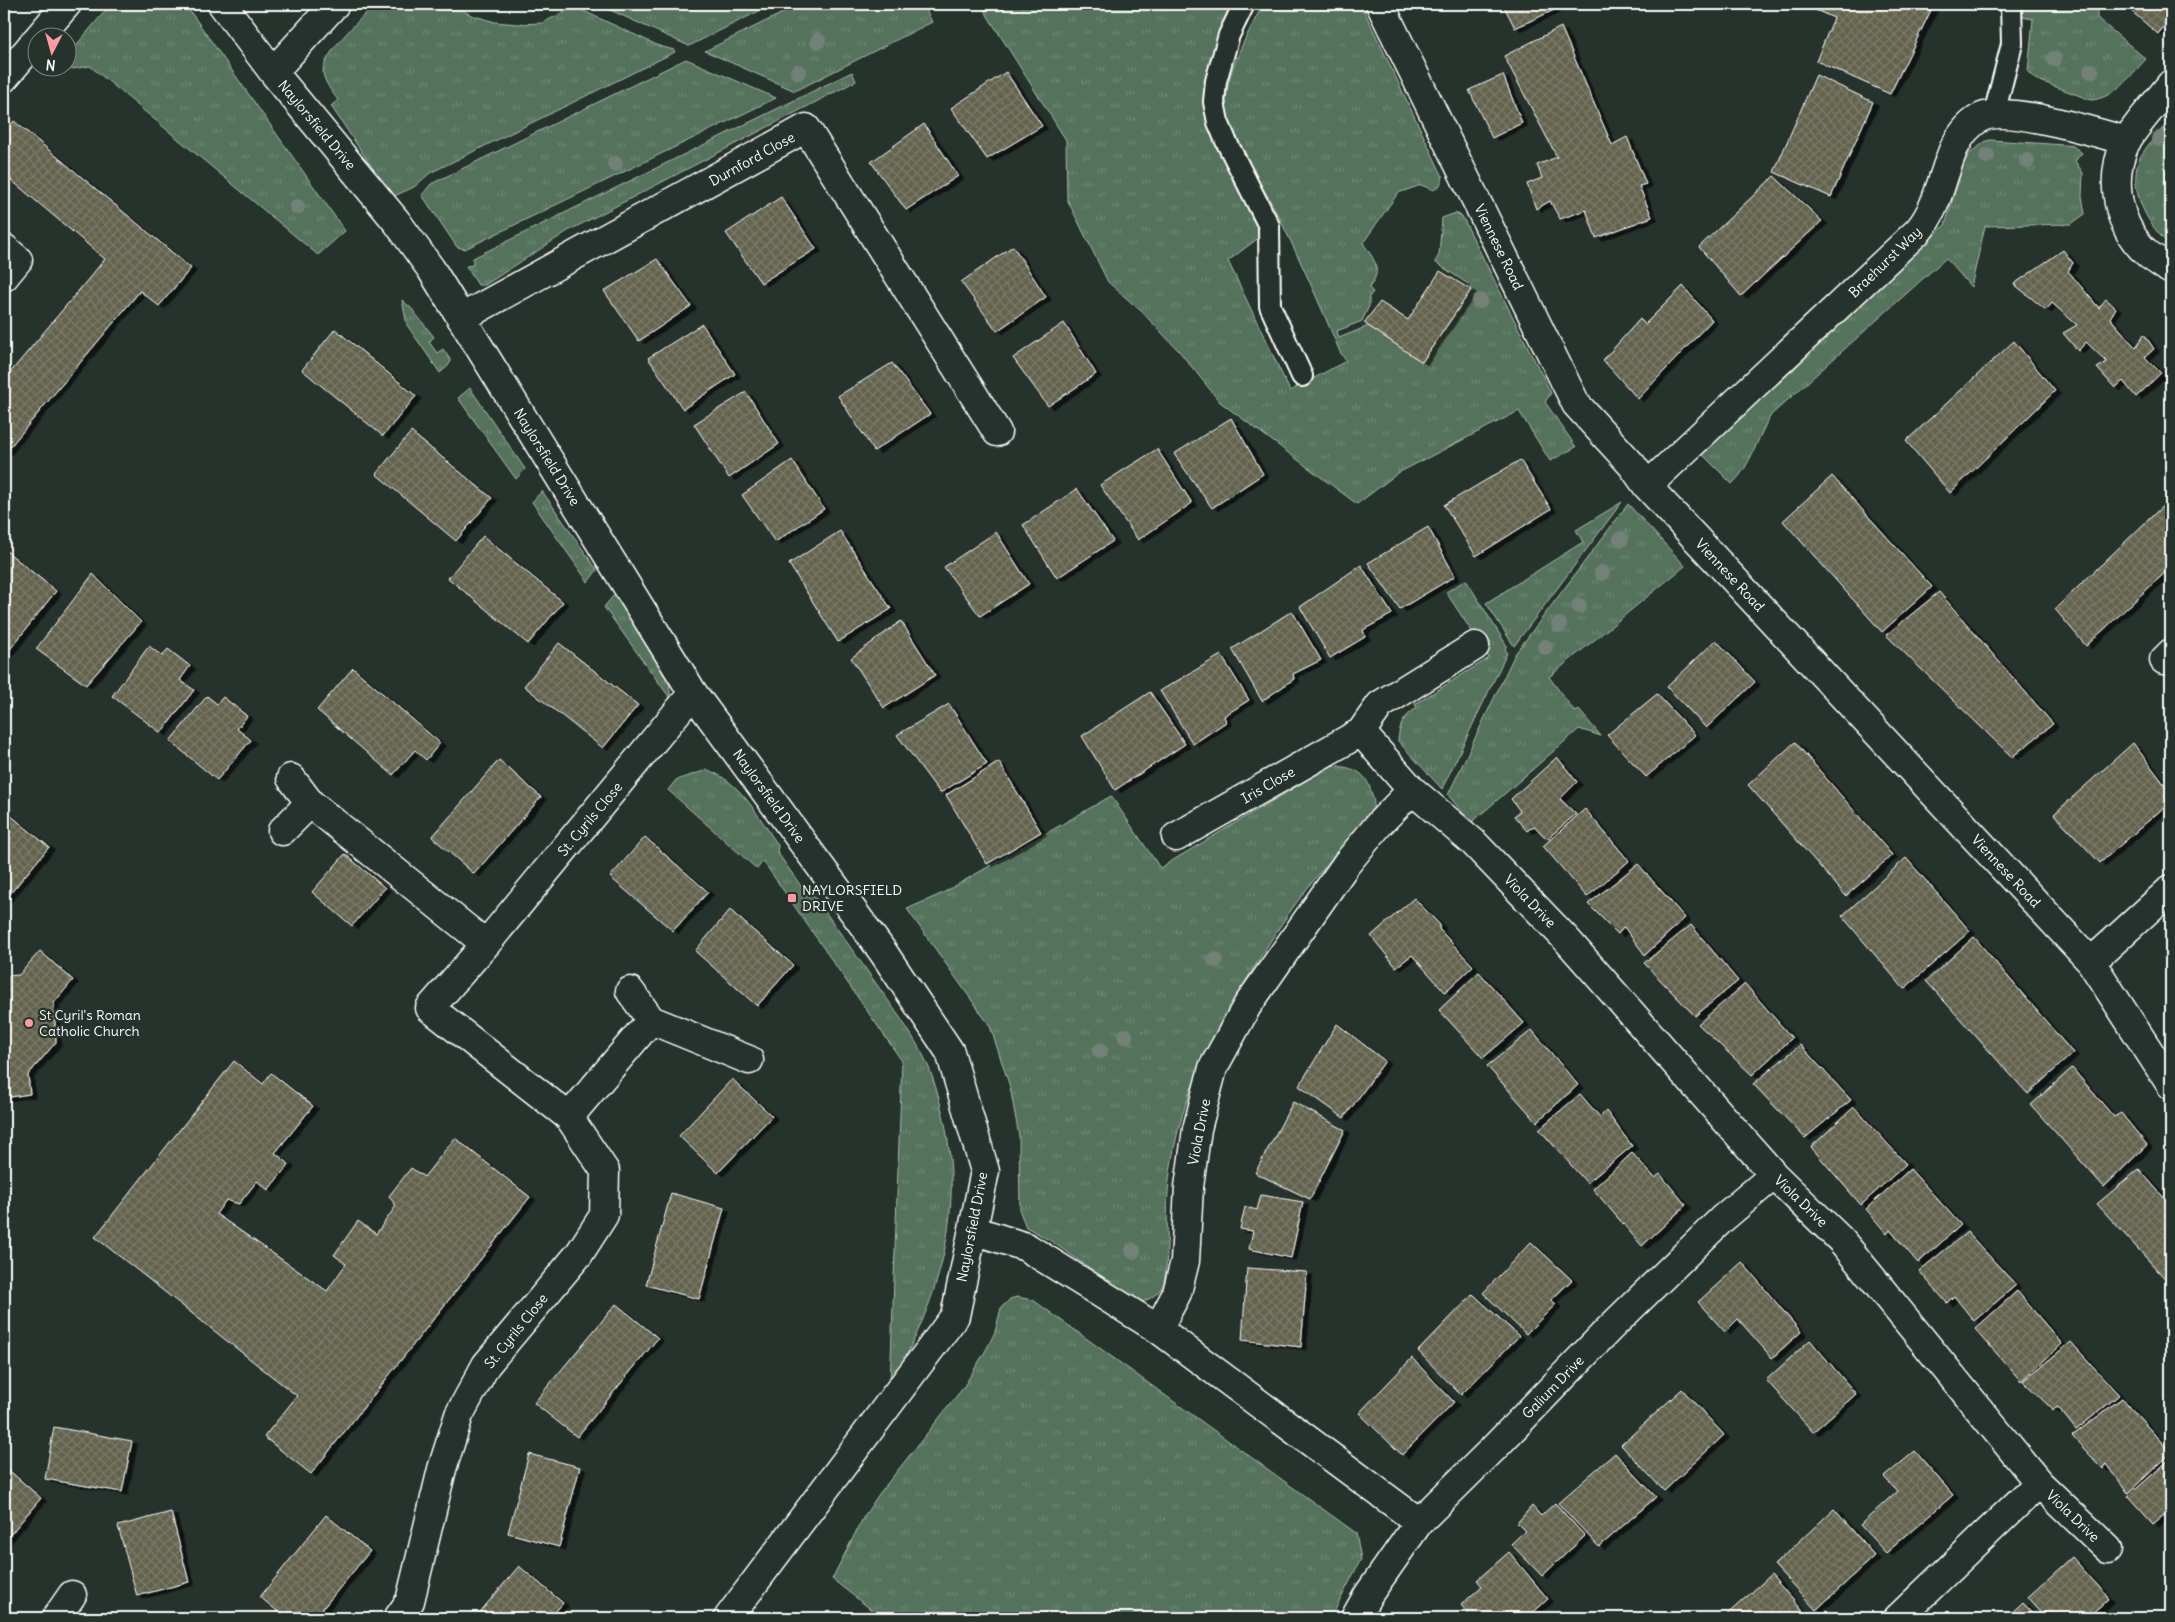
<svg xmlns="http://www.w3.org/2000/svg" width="2175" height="1622" viewBox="0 0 2175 1622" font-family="Delius,sans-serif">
<defs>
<pattern id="grass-tufts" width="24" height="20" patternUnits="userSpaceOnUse" patternTransform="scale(1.25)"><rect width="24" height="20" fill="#54735c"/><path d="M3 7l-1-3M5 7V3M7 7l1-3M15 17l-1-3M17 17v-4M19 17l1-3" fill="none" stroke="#6e8874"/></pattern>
<pattern id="building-cross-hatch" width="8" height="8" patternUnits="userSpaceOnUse" patternTransform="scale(1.25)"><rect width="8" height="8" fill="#63634e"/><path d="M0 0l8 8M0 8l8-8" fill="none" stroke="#7a7a69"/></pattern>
<filter id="shadow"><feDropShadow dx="5.5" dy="3" stdDeviation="0" flood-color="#0009"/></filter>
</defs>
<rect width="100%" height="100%" fill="#26332d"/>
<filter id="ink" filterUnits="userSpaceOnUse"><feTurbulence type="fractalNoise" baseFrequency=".02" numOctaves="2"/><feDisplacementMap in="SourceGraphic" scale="10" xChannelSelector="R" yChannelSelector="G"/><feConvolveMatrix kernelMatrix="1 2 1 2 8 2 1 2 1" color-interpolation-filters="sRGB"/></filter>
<g filter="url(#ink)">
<!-- grass -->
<path fill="url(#grass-tufts)" stroke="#aab9ae" d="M 111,4 L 185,4 L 345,231 L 318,255 L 90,66 L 60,71 L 55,69 L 68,68 L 68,55 Z
M 375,4 L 451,4 L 471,15 L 495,22 L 518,24 L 542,23 L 575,7 L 659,46 L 674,50 L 675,52 L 430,173 L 414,187 L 392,197 L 331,106 L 338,100 C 332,92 324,82 323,72 C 323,53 362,18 375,4 Z
M 597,4 L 726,4 L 747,8 L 768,4 L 767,7 L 689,46 Z
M 801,4 L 923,4 L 932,22 L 795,91 L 705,51 Z
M 996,4 L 1220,4 L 1228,10 L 1210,60 L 1205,87 L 1206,119 L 1261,236 L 1228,261 L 1290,391 L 1346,361 L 1340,352 C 1319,302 1298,254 1273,206 C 1259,179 1225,133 1226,103 C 1227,68 1248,34 1263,4 L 1361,4 L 1443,177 L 1440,185 L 1434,190 L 1421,185 L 1398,193 L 1363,243 C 1375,261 1383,269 1369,288 L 1373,292 L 1369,297 L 1369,306 L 1362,321 L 1337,331 L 1339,338 L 1368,326 L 1422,362 L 1471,290 L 1471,286 L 1435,262 L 1439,255 L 1442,218 L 1456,213 L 1462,216 L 1551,393 L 1545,402 L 1576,447 L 1550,461 L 1519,411 L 1398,473 L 1357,504 L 1220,402 L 1179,351 L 1141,311 L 1108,282 L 1067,199 L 1066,140 L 984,10 Z
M 2023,4 L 2101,4 L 2097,9 L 2097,18 L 2146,59 C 2130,76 2115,98 2091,100 L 2035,79 L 2028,72 L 2033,19 L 2022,17 Z
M 686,59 L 776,98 L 465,249 L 457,247 L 422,195 L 431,184 Z
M 852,72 L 856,81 L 568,231 L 485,285 L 478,285 L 466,266 L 473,265 L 473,258 Z
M 2171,118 L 2171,246 C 2149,227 2129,193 2138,163 C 2142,149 2162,130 2171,118 Z
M 1991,140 L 2064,145 L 2073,146 L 2082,153 L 2075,161 L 2083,173 L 2082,196 L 2085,214 L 2071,224 L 1985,226 L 1971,287 L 1946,258 L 1771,415 C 1757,437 1752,465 1732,484 L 1702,454 L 1945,225 L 1964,162 L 1970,153 L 1986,141 Z
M 402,300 L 411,308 L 434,337 L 429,342 L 437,353 L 443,349 L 451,361 L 448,366 L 440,373 L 407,325 Z
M 470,388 L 525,469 L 516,479 L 458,398 Z
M 542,491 L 597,570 L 588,582 L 532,502 Z
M 1622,502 L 1514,646 L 1486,603 L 1583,542 L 1576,530 Z
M 1628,504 L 1685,566 L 1549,677 L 1575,712 L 1579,710 L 1601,736 L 1579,729 L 1471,823 L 1448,795 L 1515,654 Z
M 1466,580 L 1507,646 L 1505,648 L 1507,653 L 1442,789 L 1398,741 C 1399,725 1404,716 1417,708 L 1415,704 L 1489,658 L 1446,592 Z
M 614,595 C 634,622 673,663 670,698 L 604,607 Z
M 1332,765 C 1352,768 1366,770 1371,792 C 1372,795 1374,800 1374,803 C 1373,817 1360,828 1352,837 C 1320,870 1292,906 1268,945 C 1220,1022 1180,1088 1169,1180 C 1165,1214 1170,1249 1164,1283 C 1159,1294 1152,1298 1140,1303 L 1051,1241 L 1026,1227 L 1020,1212 L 1019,1136 L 1010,1087 L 990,1026 L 907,909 L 941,894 L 1111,796 L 1160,868 Z
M 707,770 C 741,781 759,818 778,845 L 777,852 L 803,889 L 809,889 C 831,920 853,951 875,982 C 892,1006 909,1029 923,1055 C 933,1074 939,1098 944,1119 C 965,1217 938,1301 890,1386 L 902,1061 L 763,861 L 757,869 L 668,790 L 676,780 Z
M 1017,1297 L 1033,1300 L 1356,1533 L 1361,1559 L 1331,1618 L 882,1618 L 832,1579 L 863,1518 L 879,1494 L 963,1388 L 986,1350 L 995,1332 L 1001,1308 L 1010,1299 Z"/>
<!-- building -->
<path fill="url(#building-cross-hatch)" stroke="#fff" filter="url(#shadow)" d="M 1503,4 L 1552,4 L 1554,10 L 1515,28 Z
M 1802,4 L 1934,4 L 1890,94 L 1816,61 L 1834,18 Z
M 2135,4 L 2171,4 L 2171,18 L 2158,34 L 2130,10 Z
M 1561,27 L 1612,145 L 1627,137 L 1646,184 L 1639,186 L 1652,217 L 1596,238 L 1586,210 L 1560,219 L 1550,201 L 1536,209 L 1527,184 L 1542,178 L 1537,165 L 1557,157 L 1504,56 Z
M 1006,72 L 1042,126 L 987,159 L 951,108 Z
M 1503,75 L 1522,123 L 1492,138 L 1469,90 Z
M 1816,75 L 1873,102 L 1831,197 L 1774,172 Z
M 14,121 L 191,268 L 159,306 L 140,291 L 4,454 L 4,380 L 105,259 L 4,174 L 4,133 Z
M 924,124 L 958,176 L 906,210 L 871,162 Z
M 1774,176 L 1822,221 L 1741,296 L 1699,247 Z
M 781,197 L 816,249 L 761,283 L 726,233 Z
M 1013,246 L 1046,297 L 997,331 L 961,282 Z
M 2063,250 L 2073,263 L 2068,271 L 2099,308 L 2106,299 L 2116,308 L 2110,318 L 2136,348 L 2144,334 L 2154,349 L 2145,357 L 2161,373 L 2136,397 L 2123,381 L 2115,388 L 2097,368 L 2107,362 L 2086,342 L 2078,351 L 2063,333 L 2077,325 L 2052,303 L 2046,310 L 2014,284 Z
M 657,259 L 691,306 L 639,341 L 604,291 Z
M 1440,271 L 1471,290 L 1422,362 L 1364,323 L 1380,302 L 1408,320 Z
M 1683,286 L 1712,320 L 1638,399 L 1603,360 L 1640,319 L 1645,324 Z
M 1064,323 L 1096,374 L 1048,406 L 1013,358 Z
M 702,324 L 735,374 L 683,409 L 648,358 Z
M 335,329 L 416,396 L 383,436 L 302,370 Z
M 2014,341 L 2055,391 L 1950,493 L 1906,441 Z
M 892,363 L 930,414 L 874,451 L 838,396 Z
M 746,392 L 779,444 L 729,478 L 694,424 Z
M 1231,418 L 1263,474 L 1212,508 L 1174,454 Z
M 411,432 L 492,498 L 456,541 L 376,474 Z
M 1157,449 L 1192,503 L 1138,540 L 1100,485 Z
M 792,460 L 824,509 L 775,542 L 742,495 Z
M 1520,460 L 1551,509 L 1476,556 L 1444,505 Z
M 1832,476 L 1932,587 L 1882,632 L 1783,521 Z
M 1077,489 L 1113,541 L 1057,578 L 1023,525 Z
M 2171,498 L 2171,567 L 2086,646 L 2055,609 Z
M 1428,527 L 1455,576 L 1400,609 L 1368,563 Z
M 840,531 L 891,609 L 838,642 L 789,564 Z
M 996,532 L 1029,584 L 980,616 L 944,567 Z
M 483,536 L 563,602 L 528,644 L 448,578 Z
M 4,549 L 56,591 L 4,657 Z
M 1361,565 L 1392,614 L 1363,630 L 1365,637 L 1330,658 L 1300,607 Z
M 93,574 L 141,622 L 86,685 L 36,649 Z
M 1939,592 L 2053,724 L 2012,757 L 1886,635 Z
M 1292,611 L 1321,660 L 1293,674 L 1294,679 L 1262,701 L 1232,649 Z
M 901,621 L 935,675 L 884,708 L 851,658 Z
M 1716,640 L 1755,682 L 1706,728 L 1667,687 Z
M 559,643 L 638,705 L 603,748 L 524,686 Z
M 149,646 L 162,656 L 168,649 L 190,666 L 180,680 L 194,690 L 161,733 L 112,696 Z
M 1221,655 L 1249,700 L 1224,716 L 1226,722 L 1193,744 L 1160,691 Z
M 353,668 L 440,743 L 426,760 L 415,750 L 393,775 L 317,710 Z
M 1150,692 L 1185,744 L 1115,790 L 1082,736 Z
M 1657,694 L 1695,735 L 1646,777 L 1607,735 Z
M 207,696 L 217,704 L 223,697 L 247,716 L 237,729 L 251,740 L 217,780 L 170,741 Z
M 949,704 L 987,764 L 940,793 L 897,735 Z
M 1795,742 L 1892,855 L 1846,896 L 1748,785 Z
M 2133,743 L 2171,793 L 2171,801 L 2100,863 L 2054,814 Z
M 1557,757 L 1577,782 L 1560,799 L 1576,814 L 1547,839 L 1534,826 L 1527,831 L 1514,816 L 1520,811 L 1511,799 Z
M 499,760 L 541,797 L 474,874 L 432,837 Z
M 999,762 L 1041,832 L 987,864 L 946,795 Z
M 1585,809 L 1629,861 L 1587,897 L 1543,846 Z
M 4,810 L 49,847 L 4,901 Z
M 645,837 L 708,892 L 673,931 L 610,877 Z
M 345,854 L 385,888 L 352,926 L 312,892 Z
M 1906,858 L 1970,931 L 1904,989 L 1842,916 Z
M 1638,864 L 1685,918 L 1645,955 L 1624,927 L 1618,934 L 1588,904 Z
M 1414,898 L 1440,925 L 1439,929 L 1473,966 L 1445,992 L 1412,955 L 1396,967 L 1371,936 Z
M 730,910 L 793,965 L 757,1006 L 695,951 Z
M 1691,925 L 1738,981 L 1695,1016 L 1644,963 Z
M 1974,937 L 2073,1053 L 2028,1094 L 1926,981 Z
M 40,951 L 73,980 L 54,1003 L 56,1042 L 28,1075 L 30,1094 L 4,1098 L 4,976 L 19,975 Z
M 1479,972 L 1524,1023 L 1483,1058 L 1439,1010 Z
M 1745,984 L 1792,1038 L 1752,1075 L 1698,1024 Z
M 1337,1024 L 1385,1061 L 1344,1118 L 1299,1086 Z
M 1532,1030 L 1578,1085 L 1537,1122 L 1487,1066 Z
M 1800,1045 L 1851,1100 L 1805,1138 L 1753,1084 Z
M 234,1061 L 263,1084 L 271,1073 L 313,1106 L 275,1153 L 289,1164 L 268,1190 L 257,1181 L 239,1204 L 226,1200 L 216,1214 L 327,1291 L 346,1264 L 334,1255 L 358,1221 L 376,1234 L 396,1206 L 389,1196 L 411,1168 L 424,1177 L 455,1138 L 530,1197 L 311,1474 L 264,1437 L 297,1396 L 95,1237 Z
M 2072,1068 L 2114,1117 L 2121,1113 L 2147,1145 L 2104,1187 L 2031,1105 Z
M 732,1079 L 772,1116 L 718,1173 L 679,1136 Z
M 1580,1094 L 1600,1117 L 1606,1111 L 1632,1146 L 1587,1183 L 1539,1129 Z
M 1293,1102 L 1345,1130 L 1310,1199 L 1255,1173 Z
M 1854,1107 L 1906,1164 L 1861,1205 L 1811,1147 Z
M 1632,1153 L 1655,1178 L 1660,1174 L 1686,1205 L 1642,1246 L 1593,1189 Z
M 1910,1169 L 1961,1225 L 1918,1263 L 1890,1230 L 1887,1234 L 1866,1209 Z
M 2139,1169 L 2171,1206 L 2170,1284 L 2097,1204 Z
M 671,1193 L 724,1208 L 699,1299 L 646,1285 Z
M 1261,1195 L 1303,1202 L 1291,1258 L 1249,1249 L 1253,1231 L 1240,1229 L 1245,1207 L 1257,1210 Z
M 1967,1232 L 2016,1285 L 1974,1321 L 1954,1296 L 1947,1303 L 1919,1271 Z
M 1531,1242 L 1572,1280 L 1551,1300 L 1556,1304 L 1526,1334 L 1483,1293 Z
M 1742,1262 L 1801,1332 L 1772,1358 L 1738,1319 L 1725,1332 L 1698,1302 Z
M 1247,1268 L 1307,1272 L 1301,1347 L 1242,1340 Z
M 2017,1291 L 2062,1344 L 2021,1381 L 1975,1329 Z
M 1473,1294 L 1519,1336 L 1461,1395 L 1418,1351 Z
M 616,1304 L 658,1338 L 577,1437 L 534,1403 Z
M 1810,1340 L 1856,1394 L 1813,1432 L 1766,1380 Z
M 2071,1342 L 2119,1395 L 2076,1430 L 2058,1407 L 2053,1410 L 2023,1381 Z
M 1412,1358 L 1454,1402 L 1402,1455 L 1359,1413 Z
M 1682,1389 L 1724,1435 L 1664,1491 L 1621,1445 Z
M 2122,1398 L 2171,1453 L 2128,1493 L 2107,1464 L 2103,1469 L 2072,1436 Z
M 54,1427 L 132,1441 L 122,1492 L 45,1479 Z
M 1915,1451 L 1953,1495 L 1886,1553 L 1860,1525 L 1897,1491 L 1884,1477 Z
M 1615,1453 L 1656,1497 L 1599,1547 L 1558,1503 Z
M 529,1454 L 580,1467 L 559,1547 L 508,1533 Z
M 2168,1461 L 2171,1464 L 2171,1523 L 2164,1515 L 2153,1524 L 2128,1496 Z
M 4,1466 L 41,1498 L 4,1542 Z
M 1555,1503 L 1585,1536 L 1542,1576 L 1511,1544 L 1525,1531 L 1517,1523 L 1532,1506 L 1541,1516 Z
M 1834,1509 L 1875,1556 L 1816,1610 L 1774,1565 Z
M 171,1512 L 189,1582 L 137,1596 L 118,1526 Z
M 326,1515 L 370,1551 L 315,1618 L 286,1618 L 260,1597 Z
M 1509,1552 L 1548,1599 L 1527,1618 L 1472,1618 L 1461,1605 L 1482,1586 L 1477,1580 Z
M 2072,1557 L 2109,1598 L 2087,1618 L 2047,1618 L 2028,1597 Z
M 519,1566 L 563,1603 L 550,1618 L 475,1618 Z
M 1771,1575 L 1809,1618 L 1723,1618 Z
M 2023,1602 L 2039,1618 L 2006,1618 Z"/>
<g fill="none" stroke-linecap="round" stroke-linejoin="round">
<!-- lane casing -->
<g stroke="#fff" stroke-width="24">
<path id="lane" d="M 1244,4 L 1229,35 L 1216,81 L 1214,102 L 1218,122 L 1226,141 L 1269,226 L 1270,306 L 1302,376
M 1994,114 L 2012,44 L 2011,4"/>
</g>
<!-- street casing -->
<g stroke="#fff" stroke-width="31">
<path id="street" d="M 222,4 L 273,72 L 397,222 L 431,269 L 693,693 L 883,952 L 950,1052 L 985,1171 L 955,1316 L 728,1618
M 1380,4 L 1576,404 L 1632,465 L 1647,486 L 2091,962 L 2171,1085
M 38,38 L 67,4
M 273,72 L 335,4
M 4,78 L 38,38
M 2171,84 C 2158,101 2136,124 2126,142 C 2108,179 2117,228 2149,255 C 2156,260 2164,265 2171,270
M 4,248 L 18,260 L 4,277
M 461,318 L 806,128 L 997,432
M 1647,486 L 1918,231 C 1938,208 1942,175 1954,148 C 1960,136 1969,123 1982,117 C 2009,105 2097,133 2127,141
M 2164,660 L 2171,653
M 1361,732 L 1380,705 L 1475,646
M 291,778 L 310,803
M 282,831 L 310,803 L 486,944
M 1176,837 L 1361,732 L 1412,790 L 1474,843 L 1567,940 L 1774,1175 L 1841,1240 L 2039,1483 L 2108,1549
M 2091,962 L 2171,889
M 630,991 L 651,1020
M 569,1117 L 651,1020 L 749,1060
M 973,1230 L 1026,1247 L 1158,1329 L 1419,1522
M 1158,1329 L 1177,1293 L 1185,1261 L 1189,1187 L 1197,1129 L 1213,1068 L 1247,1006 L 1347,863 L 1380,823 L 1412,790
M 56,1618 L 72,1595
M 398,1618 L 410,1601 L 442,1469 L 459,1415 L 486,1365 L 579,1254 L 604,1215 L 605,1171 L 569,1117 L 430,1008 L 486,944 L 693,693
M 1355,1618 L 1368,1595 L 1419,1522 L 1495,1447 L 1609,1329 L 1722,1219 L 1774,1175
M 1898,1618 L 2039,1483"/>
</g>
<!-- lane -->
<use href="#lane" stroke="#26332d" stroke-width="20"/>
<!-- street -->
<use href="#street" stroke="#26332d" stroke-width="28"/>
</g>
<!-- trees -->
<g fill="#738178">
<circle cx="818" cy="41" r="8"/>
<circle cx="2054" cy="59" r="8"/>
<circle cx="2091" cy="71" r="8"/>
<circle cx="798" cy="72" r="8"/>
<circle cx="2159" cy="139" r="8"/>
<circle cx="1987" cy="156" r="8"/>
<circle cx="2027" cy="161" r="8"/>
<circle cx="615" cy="164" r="8"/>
<circle cx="297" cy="207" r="8"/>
<circle cx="1480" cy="301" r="8"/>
<circle cx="1621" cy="539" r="8"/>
<circle cx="1602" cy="573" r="8"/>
<circle cx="1579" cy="606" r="8"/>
<circle cx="1559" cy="625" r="8"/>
<circle cx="1545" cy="647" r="8"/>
<circle cx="1215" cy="960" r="8"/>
<circle cx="1125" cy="1036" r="8"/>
<circle cx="1100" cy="1051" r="8"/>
<circle cx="1133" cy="1251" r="8"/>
</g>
</g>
<!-- markers -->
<g fill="#ff9aa2" stroke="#26332d" stroke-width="2">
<rect x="787" y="893" width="10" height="10" rx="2.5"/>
<circle cx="29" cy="1023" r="5"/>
</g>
<g text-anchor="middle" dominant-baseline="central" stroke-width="4.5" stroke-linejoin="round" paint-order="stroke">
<!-- street labels -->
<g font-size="14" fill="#fff" stroke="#26332d">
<text transform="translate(317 125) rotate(50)">Naylorsfield Drive</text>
<text transform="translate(752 159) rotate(-29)">Durnford Close</text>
<text transform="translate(1499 247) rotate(64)">Viennese Road</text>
<text transform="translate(1885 262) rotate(-44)">Braehurst Way</text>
<text transform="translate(547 457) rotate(58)">Naylorsfield Drive</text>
<text transform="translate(1730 575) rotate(47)">Viennese Road</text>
<text transform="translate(1268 785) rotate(-30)">Iris Close</text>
<text transform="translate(769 796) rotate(54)">Naylorsfield Drive</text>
<text transform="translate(590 819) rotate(-50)">St. Cyrils Close</text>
<text transform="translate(2006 871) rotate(47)">Viennese Road</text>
<text transform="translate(1530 901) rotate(46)">Viola Drive</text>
<text transform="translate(1199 1132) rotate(-79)">Viola Drive</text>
<text transform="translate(1801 1201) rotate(44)">Viola Drive</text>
<text transform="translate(972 1227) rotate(-79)">Naylorsfield Drive</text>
<text transform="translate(516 1331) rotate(-51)">St. Cyrils Close</text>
<text transform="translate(1553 1387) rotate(-46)">Galium Drive</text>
<text transform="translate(2073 1516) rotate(44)">Viola Drive</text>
</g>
<!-- poi labels -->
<g font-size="14" fill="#fff" stroke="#26332d" text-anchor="start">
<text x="802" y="890">NAYLORSFIELD<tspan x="802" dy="16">DRIVE</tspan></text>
<text x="39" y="1015">St Cyril's Roman<tspan x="39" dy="16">Catholic Church</tspan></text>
</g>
</g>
<!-- margin -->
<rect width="2175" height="1622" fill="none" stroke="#26332d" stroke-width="20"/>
<rect x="10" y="10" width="2155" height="1602" fill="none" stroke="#fff" stroke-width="2" filter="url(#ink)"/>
<!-- north arrow -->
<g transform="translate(52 52) rotate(186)"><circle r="24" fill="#26332d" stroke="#7d8581"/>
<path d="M0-4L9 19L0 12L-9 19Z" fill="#ff9aa2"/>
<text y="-8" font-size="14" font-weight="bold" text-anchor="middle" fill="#ffffff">N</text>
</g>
</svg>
